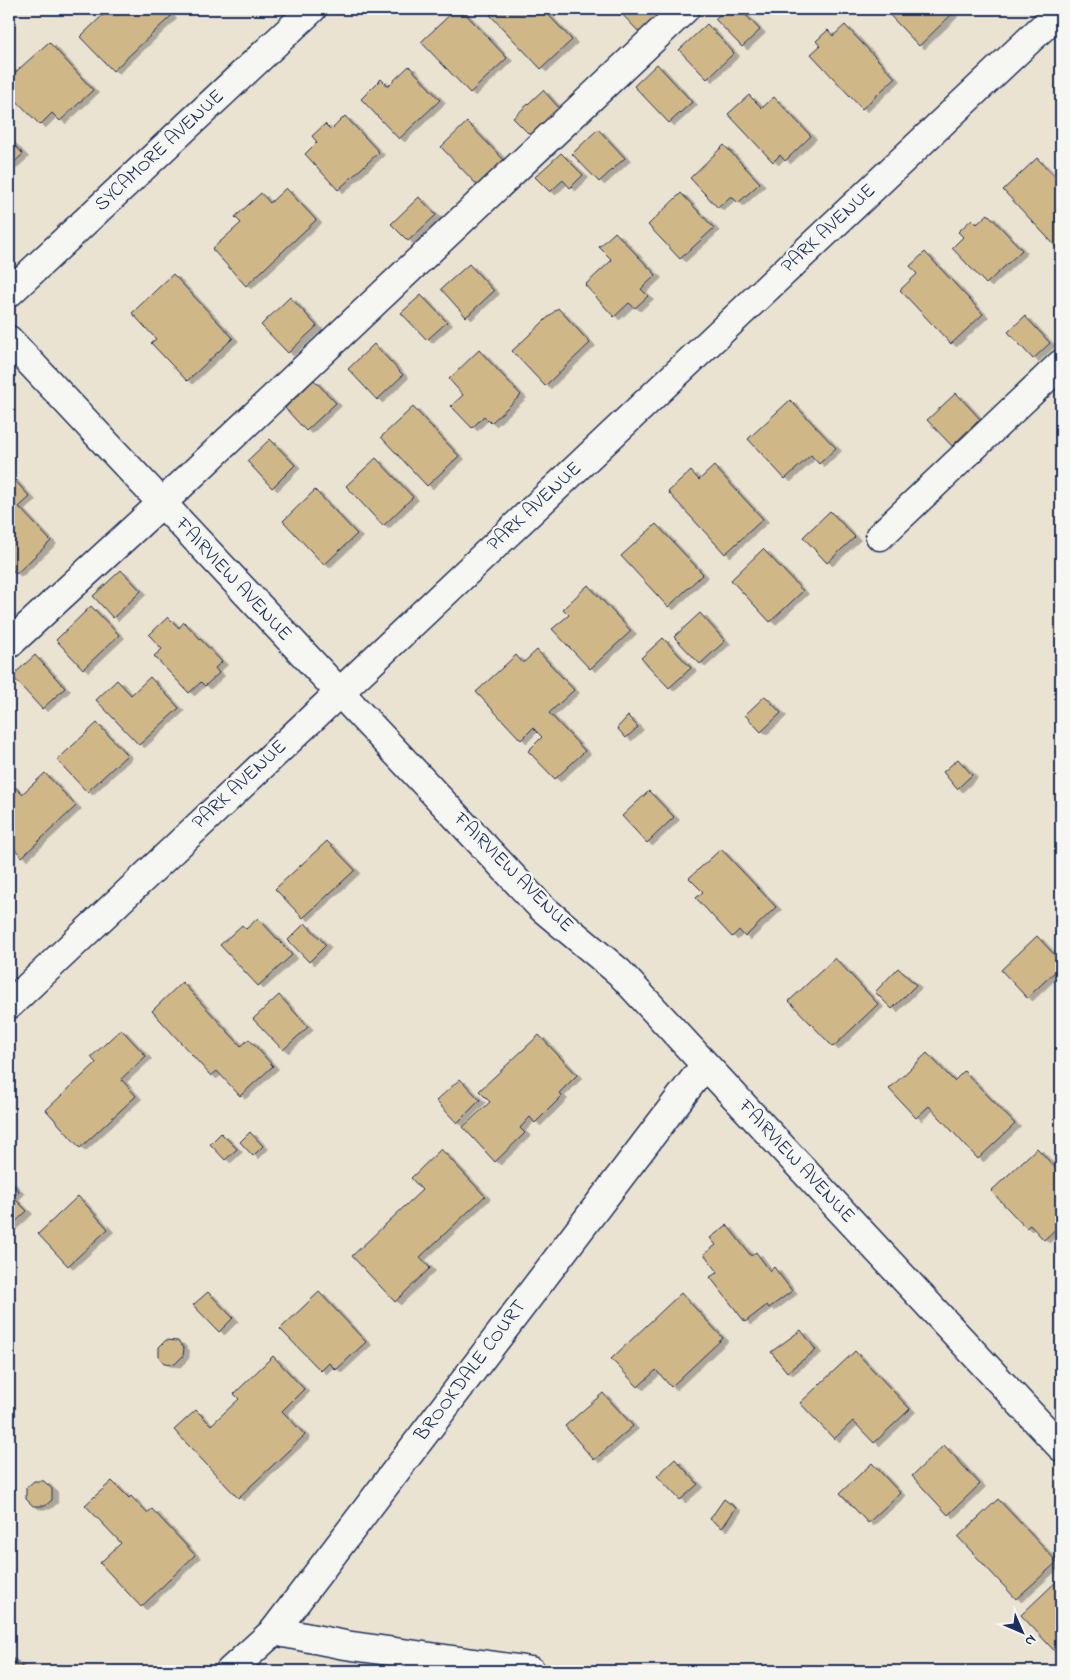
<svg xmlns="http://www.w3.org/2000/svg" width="1070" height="1680" viewBox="0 0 1070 1680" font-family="'Indie Flower',sans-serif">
<defs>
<filter id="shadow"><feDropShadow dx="5.5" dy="3" stdDeviation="0" flood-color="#0004"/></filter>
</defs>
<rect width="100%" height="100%" fill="#ebe3d2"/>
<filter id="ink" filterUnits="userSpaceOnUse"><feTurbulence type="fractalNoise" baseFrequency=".02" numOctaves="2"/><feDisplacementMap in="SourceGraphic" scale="10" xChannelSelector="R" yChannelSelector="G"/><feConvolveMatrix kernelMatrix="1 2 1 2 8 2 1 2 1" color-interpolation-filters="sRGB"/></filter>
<g filter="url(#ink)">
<!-- building -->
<path fill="#d0b787" stroke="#1b2f5e" filter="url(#shadow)" d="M 105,9 L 165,9 L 171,16 L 113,71 L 80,37 L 107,11 Z
M 456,9 L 461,9 L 507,58 L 470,93 L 421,42 Z
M 497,9 L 543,9 L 572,40 L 541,69 L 490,15 Z
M 617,9 L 665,9 L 640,33 Z
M 726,9 L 740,9 L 760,30 L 742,47 L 715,19 Z
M 884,9 L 946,9 L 952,14 L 919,46 Z
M 707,24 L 734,53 L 707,79 L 679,50 Z
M 845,25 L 895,78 L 862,109 L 811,54 L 820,46 L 816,41 L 828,30 L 833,36 Z
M 49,42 L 93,90 L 60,121 L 52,113 L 40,125 L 9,93 L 9,78 Z
M 657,64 L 692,102 L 669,123 L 634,86 Z
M 409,66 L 440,100 L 399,139 L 361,99 L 381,79 L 388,86 Z
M 543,90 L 560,109 L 531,136 L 513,118 Z
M 749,95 L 762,108 L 774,97 L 811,136 L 785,161 L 780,155 L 773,162 L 728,114 Z
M 345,116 L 379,152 L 338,190 L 305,154 L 317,142 L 312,136 L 325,124 L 331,130 Z
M 467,122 L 505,161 L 478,186 L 441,147 Z
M 598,129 L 625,158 L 599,182 L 572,154 Z
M 9,139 L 23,154 L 9,167 Z
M 724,145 L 760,183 L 738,203 L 731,196 L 718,208 L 690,178 Z
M 561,153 L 583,175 L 570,188 L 563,180 L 550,192 L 535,177 Z
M 1037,158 L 1061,183 L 1061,252 L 1003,190 Z
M 286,188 L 316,220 L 246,286 L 212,249 L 241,223 L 235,217 L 261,193 L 270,203 Z
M 681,193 L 714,228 L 680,259 L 648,225 Z
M 419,197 L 436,215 L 408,241 L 391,224 Z
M 988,214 L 1022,250 L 986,284 L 952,248 L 963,237 L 958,232 L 972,219 L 977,224 Z
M 615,232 L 656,275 L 641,289 L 648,296 L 635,308 L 629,303 L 614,317 L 585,285 L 612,260 L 599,247 Z
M 925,252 L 983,314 L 951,344 L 900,290 L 917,274 L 910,266 Z
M 469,264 L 494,291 L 466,317 L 441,289 Z
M 173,274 L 233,338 L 187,381 L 151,343 L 156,339 L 132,313 Z
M 421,295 L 447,322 L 427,340 L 401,313 Z
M 290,297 L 317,326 L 288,353 L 261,325 Z
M 558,308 L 590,343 L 545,386 L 512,351 Z
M 1025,316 L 1050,343 L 1033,359 L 1008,332 Z
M 374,344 L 403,375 L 377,400 L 348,369 Z
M 479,350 L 521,395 L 491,423 L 484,416 L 472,428 L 451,406 L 463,395 L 449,379 Z
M 314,380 L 336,403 L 306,431 L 285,408 Z
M 956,393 L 980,419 L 952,446 L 927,420 Z
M 790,400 L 836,448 L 819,464 L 811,455 L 785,479 L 748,439 Z
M 413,407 L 459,456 L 427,486 L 381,437 Z
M 270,439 L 295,465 L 272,488 L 247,461 Z
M 376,458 L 413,497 L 383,526 L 346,486 Z
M 714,466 L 763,519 L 725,554 L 668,492 L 691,471 L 699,480 Z
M 9,474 L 30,497 L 19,507 L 51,541 L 16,574 L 9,567 Z
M 315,490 L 357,534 L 324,565 L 283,521 Z
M 830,511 L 855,537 L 827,563 L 803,537 Z
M 656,524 L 703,574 L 668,607 L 621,556 Z
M 763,549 L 803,591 L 770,622 L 731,580 Z
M 121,570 L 141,591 L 113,618 L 93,596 Z
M 588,585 L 631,631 L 590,669 L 552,629 L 569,615 L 563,609 Z
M 91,606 L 119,635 L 83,669 L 56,640 Z
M 700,613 L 725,641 L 700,664 L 674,637 Z
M 168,617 L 179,628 L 184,622 L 222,662 L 215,668 L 219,673 L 205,686 L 201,682 L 189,693 L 154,656 L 162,649 L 149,635 Z
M 663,638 L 691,668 L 669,688 L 641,658 Z
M 537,650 L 574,690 L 549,713 L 585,751 L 555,779 L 528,751 L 542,737 L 533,728 L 521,740 L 476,692 L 516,655 L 523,663 Z
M 35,655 L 65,688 L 42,709 L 12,676 Z
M 150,677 L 179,708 L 139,745 L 96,700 L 117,680 L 131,695 Z
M 765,696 L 781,713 L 761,732 L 745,715 Z
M 628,716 L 638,727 L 626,738 L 617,728 Z
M 97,723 L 127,755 L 87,792 L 57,760 Z
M 958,759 L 972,775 L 957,789 L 943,772 Z
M 45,773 L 76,806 L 22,857 L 9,843 L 9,786 L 11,784 L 22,794 Z
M 649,791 L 674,817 L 647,843 L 622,816 Z
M 327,841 L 355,870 L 303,918 L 275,889 Z
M 721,849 L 776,907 L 745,937 L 739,930 L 732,937 L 696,898 L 703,892 L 689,878 Z
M 258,918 L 292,955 L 258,986 L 220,945 L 242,925 L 246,929 Z
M 305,923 L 326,945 L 309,962 L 288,940 Z
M 1037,936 L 1061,962 L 1061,966 L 1027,998 L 1001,970 Z
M 835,958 L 878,1004 L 833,1047 L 789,1001 Z
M 898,968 L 916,985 L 892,1009 L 875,992 Z
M 182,982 L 241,1046 L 249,1039 L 273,1066 L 240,1096 L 217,1071 L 211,1076 L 152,1011 Z
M 279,995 L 308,1027 L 283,1050 L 253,1019 Z
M 121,1029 L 146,1056 L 121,1079 L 136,1096 L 80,1148 L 46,1110 L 96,1063 L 91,1057 Z
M 539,1035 L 577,1075 L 559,1093 L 562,1096 L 535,1123 L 530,1117 L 520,1128 L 525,1133 L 495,1162 L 463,1127 L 490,1102 L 479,1091 Z
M 927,1053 L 954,1081 L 964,1071 L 1015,1124 L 978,1159 L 929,1106 L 916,1118 L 889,1089 Z
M 460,1079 L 480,1100 L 457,1123 L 436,1101 Z
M 250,1132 L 263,1146 L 253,1156 L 240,1142 Z
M 221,1133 L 237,1149 L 225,1160 L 210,1144 Z
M 1037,1148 L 1061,1174 L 1061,1224 L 1044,1240 L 1030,1225 L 1026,1228 L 991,1191 Z
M 441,1149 L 485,1196 L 420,1257 L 430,1268 L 395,1302 L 352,1256 L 422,1190 L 411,1178 Z
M 9,1180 L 19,1191 L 13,1197 L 27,1211 L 9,1228 Z
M 78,1196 L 108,1229 L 68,1266 L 38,1234 Z
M 727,1225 L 751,1256 L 756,1252 L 770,1271 L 774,1267 L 792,1291 L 769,1308 L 767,1305 L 745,1322 L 710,1277 L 718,1272 L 704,1254 L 716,1245 L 710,1238 Z
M 1061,1280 L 1061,1292 L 1055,1285 Z
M 208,1292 L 233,1318 L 219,1332 L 193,1305 Z
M 319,1292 L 366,1342 L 336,1370 L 329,1363 L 321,1371 L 280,1329 Z
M 681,1293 L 723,1338 L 671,1387 L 656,1370 L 638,1387 L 611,1359 Z
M 801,1330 L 816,1350 L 787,1372 L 771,1352 Z
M 166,1340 L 178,1341 L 184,1348 L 183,1356 L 175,1364 L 164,1363 L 159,1357 L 159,1347 Z
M 855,1351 L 910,1409 L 874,1443 L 853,1421 L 834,1439 L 800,1403 Z
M 273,1356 L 304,1389 L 282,1411 L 305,1435 L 238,1498 L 174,1430 L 196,1410 L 211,1425 L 239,1399 L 234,1394 Z
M 603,1393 L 633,1426 L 594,1460 L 565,1426 Z
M 944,1445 L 980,1484 L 948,1515 L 912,1476 Z
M 675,1459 L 698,1484 L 680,1500 L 657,1476 Z
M 872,1463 L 900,1493 L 868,1523 L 840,1493 Z
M 34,1481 L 44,1481 L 52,1489 L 52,1500 L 45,1506 L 33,1506 L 26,1499 L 26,1488 Z
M 112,1481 L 129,1498 L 131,1496 L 147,1513 L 152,1509 L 195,1555 L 141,1607 L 100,1563 L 121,1543 L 85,1505 Z
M 724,1499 L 736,1508 L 722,1528 L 710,1519 Z
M 998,1499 L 1057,1562 L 1016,1599 L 958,1537 Z
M 1061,1577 L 1061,1658 L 1021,1615 Z
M 9,1655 L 26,1671 L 9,1671 Z"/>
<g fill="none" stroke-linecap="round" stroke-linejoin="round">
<!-- minor casing -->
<g stroke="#1b2f5e" stroke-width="31">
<path id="minor" d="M 9,293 L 312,9
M 9,340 L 541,907 L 619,972 L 1061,1447
M 880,536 L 1061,364
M 9,644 L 162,503 L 685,9
M 9,1005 L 1061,10
M 274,1631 L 345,1645 L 531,1671
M 230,1671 L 274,1631 L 705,1065"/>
</g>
<!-- minor -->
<use href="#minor" stroke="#f6f6f2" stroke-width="28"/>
</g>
</g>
<g text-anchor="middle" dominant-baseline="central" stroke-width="5" stroke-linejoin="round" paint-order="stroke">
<!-- street labels -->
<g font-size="20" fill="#1b2f5e" stroke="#f6f6f2">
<text transform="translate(160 151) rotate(-43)">SYCAMORE AVENUE</text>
<text transform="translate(829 229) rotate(-43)">PARK AVENUE</text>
<text transform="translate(535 507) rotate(-43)">PARK AVENUE</text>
<text transform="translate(233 580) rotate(47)">FAIRVIEW AVENUE</text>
<text transform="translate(240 785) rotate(-43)">PARK AVENUE</text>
<text transform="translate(513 873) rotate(45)">FAIRVIEW AVENUE</text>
<text transform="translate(796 1162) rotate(47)">FAIRVIEW AVENUE</text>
<text transform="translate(471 1371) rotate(-53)">BROOKDALE COURT</text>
</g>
</g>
<!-- margin -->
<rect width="1070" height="1680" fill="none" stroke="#f6f6f2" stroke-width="30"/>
<rect x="15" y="15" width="1040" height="1650" fill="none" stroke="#1b2f5e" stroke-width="2" filter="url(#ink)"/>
<!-- north arrow -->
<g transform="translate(1022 1632) rotate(135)" stroke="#f6f6f2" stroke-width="4" paint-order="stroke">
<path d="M0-4L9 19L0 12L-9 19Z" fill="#1b2f5e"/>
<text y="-8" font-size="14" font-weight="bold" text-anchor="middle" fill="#1b2f5e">N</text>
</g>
</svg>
